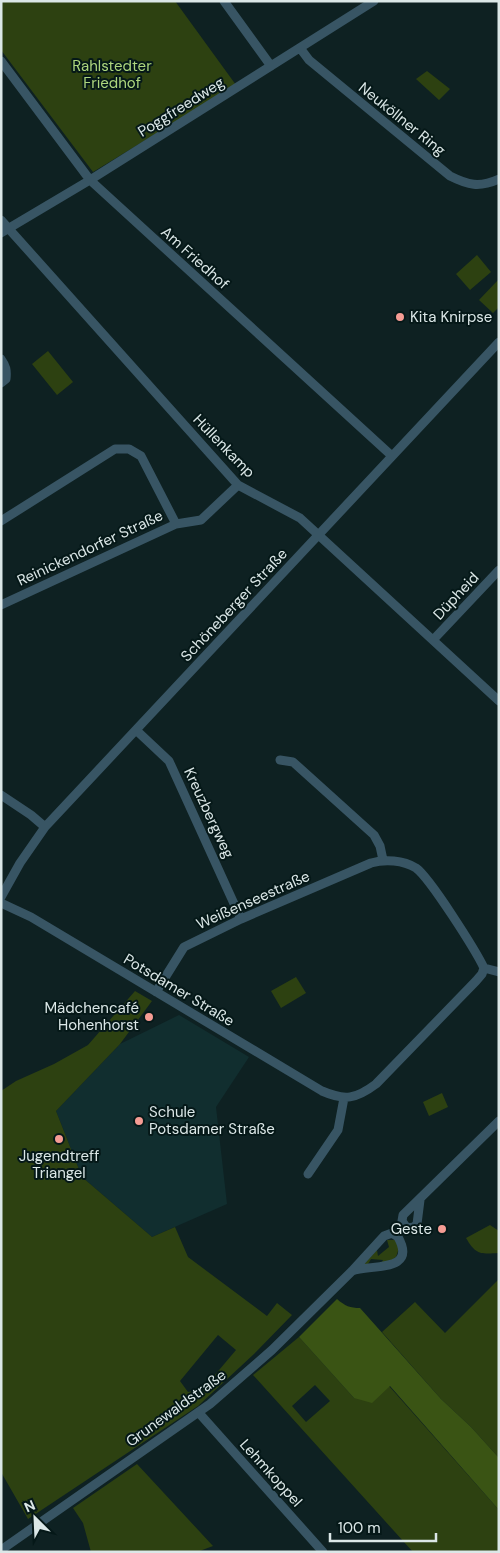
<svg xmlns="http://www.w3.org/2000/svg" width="500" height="1553" viewBox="0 0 500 1553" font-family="'DM Sans',sans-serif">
<rect width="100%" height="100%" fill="#0e2122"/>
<!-- built -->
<path fill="#112e2f" d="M 179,1015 L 249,1057 L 216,1107 L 227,1204 L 152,1237 L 82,1177 L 56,1111 L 120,1044 Z"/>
<!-- green -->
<path fill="#2d4111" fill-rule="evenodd" d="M 1,1 L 175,1 L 236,85 L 93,172 L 1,50 Z
M 427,71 L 450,89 L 439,100 L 416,79 Z
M 477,255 L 491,272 L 470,290 L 456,274 Z
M 499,279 L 499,307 L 493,313 L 479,300 Z
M 48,351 L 73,382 L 57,395 L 32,364 Z
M 296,977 L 306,993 L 281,1008 L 271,991 Z
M 135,991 L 152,1001 L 120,1044 L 56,1111 L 82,1177 L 152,1237 L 175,1227 L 188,1257 L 267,1316 L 277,1303 L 292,1315 L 254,1354 L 198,1406 L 28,1519 L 1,1472 L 1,1091 L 16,1081 L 54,1064 L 88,1045 ZM 218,1335 L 236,1350 L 203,1389 L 188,1392 L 180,1381 Z
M 442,1093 L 448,1107 L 429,1116 L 423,1102 Z
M 490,1225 L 499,1231 L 499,1253 C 480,1254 476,1255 466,1238 Z
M 387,1240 L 395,1240 L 399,1248 L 396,1257 L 393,1259 L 393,1260 L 380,1265 L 383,1260 L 371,1259 L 367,1266 L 363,1265 L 377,1250 L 378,1256 L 389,1247 Z
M 499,1279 L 499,1458 L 471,1427 L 441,1399 L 382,1332 L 415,1302 L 445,1333 Z
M 299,1337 L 354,1398 L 389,1386 L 499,1510 L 499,1552 L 413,1552 L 253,1375 ZM 315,1385 L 330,1401 L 306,1422 L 292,1406 Z
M 137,1464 L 213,1546 L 197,1552 L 91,1552 L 83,1523 L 73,1508 Z"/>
<!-- forest -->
<path fill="#3a5414" d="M 337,1299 C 345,1306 350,1308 360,1308 L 441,1399 L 471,1427 L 499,1458 L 499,1510 L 390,1386 L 372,1403 L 354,1398 L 299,1337 Z"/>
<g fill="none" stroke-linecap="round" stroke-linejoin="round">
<!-- minor -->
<path stroke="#385564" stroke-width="9" d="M 224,1 L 271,66
M 300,48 L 309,60 L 450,176 C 468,185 479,188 499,179
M 1,61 L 90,180 L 392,456
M 1,220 L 238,485 L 300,518 L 499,701
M 1,233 L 90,180 L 374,1
M 1,359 C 6,366 7,370 6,379 L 1,383
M 1,521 L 115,449 L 129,449 L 141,456 L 176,524
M 1,605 L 176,524 L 201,520 L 238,485
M 433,640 L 499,570
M 136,730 L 169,761 L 241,919
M 280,760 L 293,762 L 374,835 L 380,846 L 383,860
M 1,795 L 31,815 L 45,827
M 1,897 L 20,863 L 45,827 L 499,342
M 1,903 L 31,917 L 322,1091 C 345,1101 356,1099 376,1084 L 476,981 L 482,974 L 484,968 L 499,972
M 156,992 L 184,947 L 241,919 L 371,863 C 385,859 403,860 416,868 C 430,878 476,951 484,968
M 308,1174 L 338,1130 L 344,1098
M 420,1200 L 417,1224 L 414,1227 L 407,1228 L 402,1221 L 403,1215 L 499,1121
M 199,1413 L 323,1552
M 1,1550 L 210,1404 L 272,1350 L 352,1271 L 384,1236 L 392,1233 L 398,1237 C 418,1273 370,1264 352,1271"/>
</g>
<!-- markers -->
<g fill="#f59c94" stroke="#051818" stroke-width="2">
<circle cx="400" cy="317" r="5"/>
<circle cx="149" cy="1017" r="5"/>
<circle cx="139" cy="1121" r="5"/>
<circle cx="59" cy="1139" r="5"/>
<circle cx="442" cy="1229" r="5"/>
</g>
<g text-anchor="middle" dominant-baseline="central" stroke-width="4" stroke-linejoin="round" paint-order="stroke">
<!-- park labels -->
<g font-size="15" fill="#add67d" stroke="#051818">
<text x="112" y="66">Rahlstedter<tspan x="112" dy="17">Friedhof</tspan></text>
</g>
<!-- street labels -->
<g font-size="15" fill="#dbe7e7" stroke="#051818">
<text transform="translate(181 107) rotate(-32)">Poggfreedweg</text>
<text transform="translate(402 119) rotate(39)">Neuköllner Ring</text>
<text transform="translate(195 258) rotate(42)">Am Friedhof</text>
<text transform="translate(224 446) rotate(46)">Hüllenkamp</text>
<text transform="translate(90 548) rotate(-25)">Reinickendorfer Straße</text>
<text transform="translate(456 596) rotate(-47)">Düpheid</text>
<text transform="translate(234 605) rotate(-47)">Schöneberger Straße</text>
<text transform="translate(209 813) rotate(65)">Kreuzbergweg</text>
<text transform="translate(253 900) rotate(-24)">Weißenseestraße</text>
<text transform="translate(179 990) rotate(31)">Potsdamer Straße</text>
<text transform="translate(176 1408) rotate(-36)">Grunewaldstraße</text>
<text transform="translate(271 1473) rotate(48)">Lehmkoppel</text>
</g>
<!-- poi labels -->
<g font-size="15" fill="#dbe7e7" stroke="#051818" text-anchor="start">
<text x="410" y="317">Kita Knirpse</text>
<text x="139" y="1008" text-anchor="end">Mädchencafé<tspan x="139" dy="17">Hohenhorst</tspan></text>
<text x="149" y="1112">Schule<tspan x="149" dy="17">Potsdamer Straße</tspan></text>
<text x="59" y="1156" text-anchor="middle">Jugendtreff<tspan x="59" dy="17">Triangel</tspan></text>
<text x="432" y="1229" text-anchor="end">Geste</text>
</g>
</g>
<!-- border -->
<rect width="500" height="1553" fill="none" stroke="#dbe7e7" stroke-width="5"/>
<!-- north arrow -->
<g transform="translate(35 1518) rotate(336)" stroke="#051818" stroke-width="4" paint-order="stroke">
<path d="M0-4L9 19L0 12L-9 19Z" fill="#dbe7e7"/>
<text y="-8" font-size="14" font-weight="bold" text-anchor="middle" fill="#dbe7e7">N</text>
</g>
<!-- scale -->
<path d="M330 1533v8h106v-8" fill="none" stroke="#dbe7e7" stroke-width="2.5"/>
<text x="338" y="1533" font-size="15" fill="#dbe7e7" stroke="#051818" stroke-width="4" paint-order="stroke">100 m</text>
</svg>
